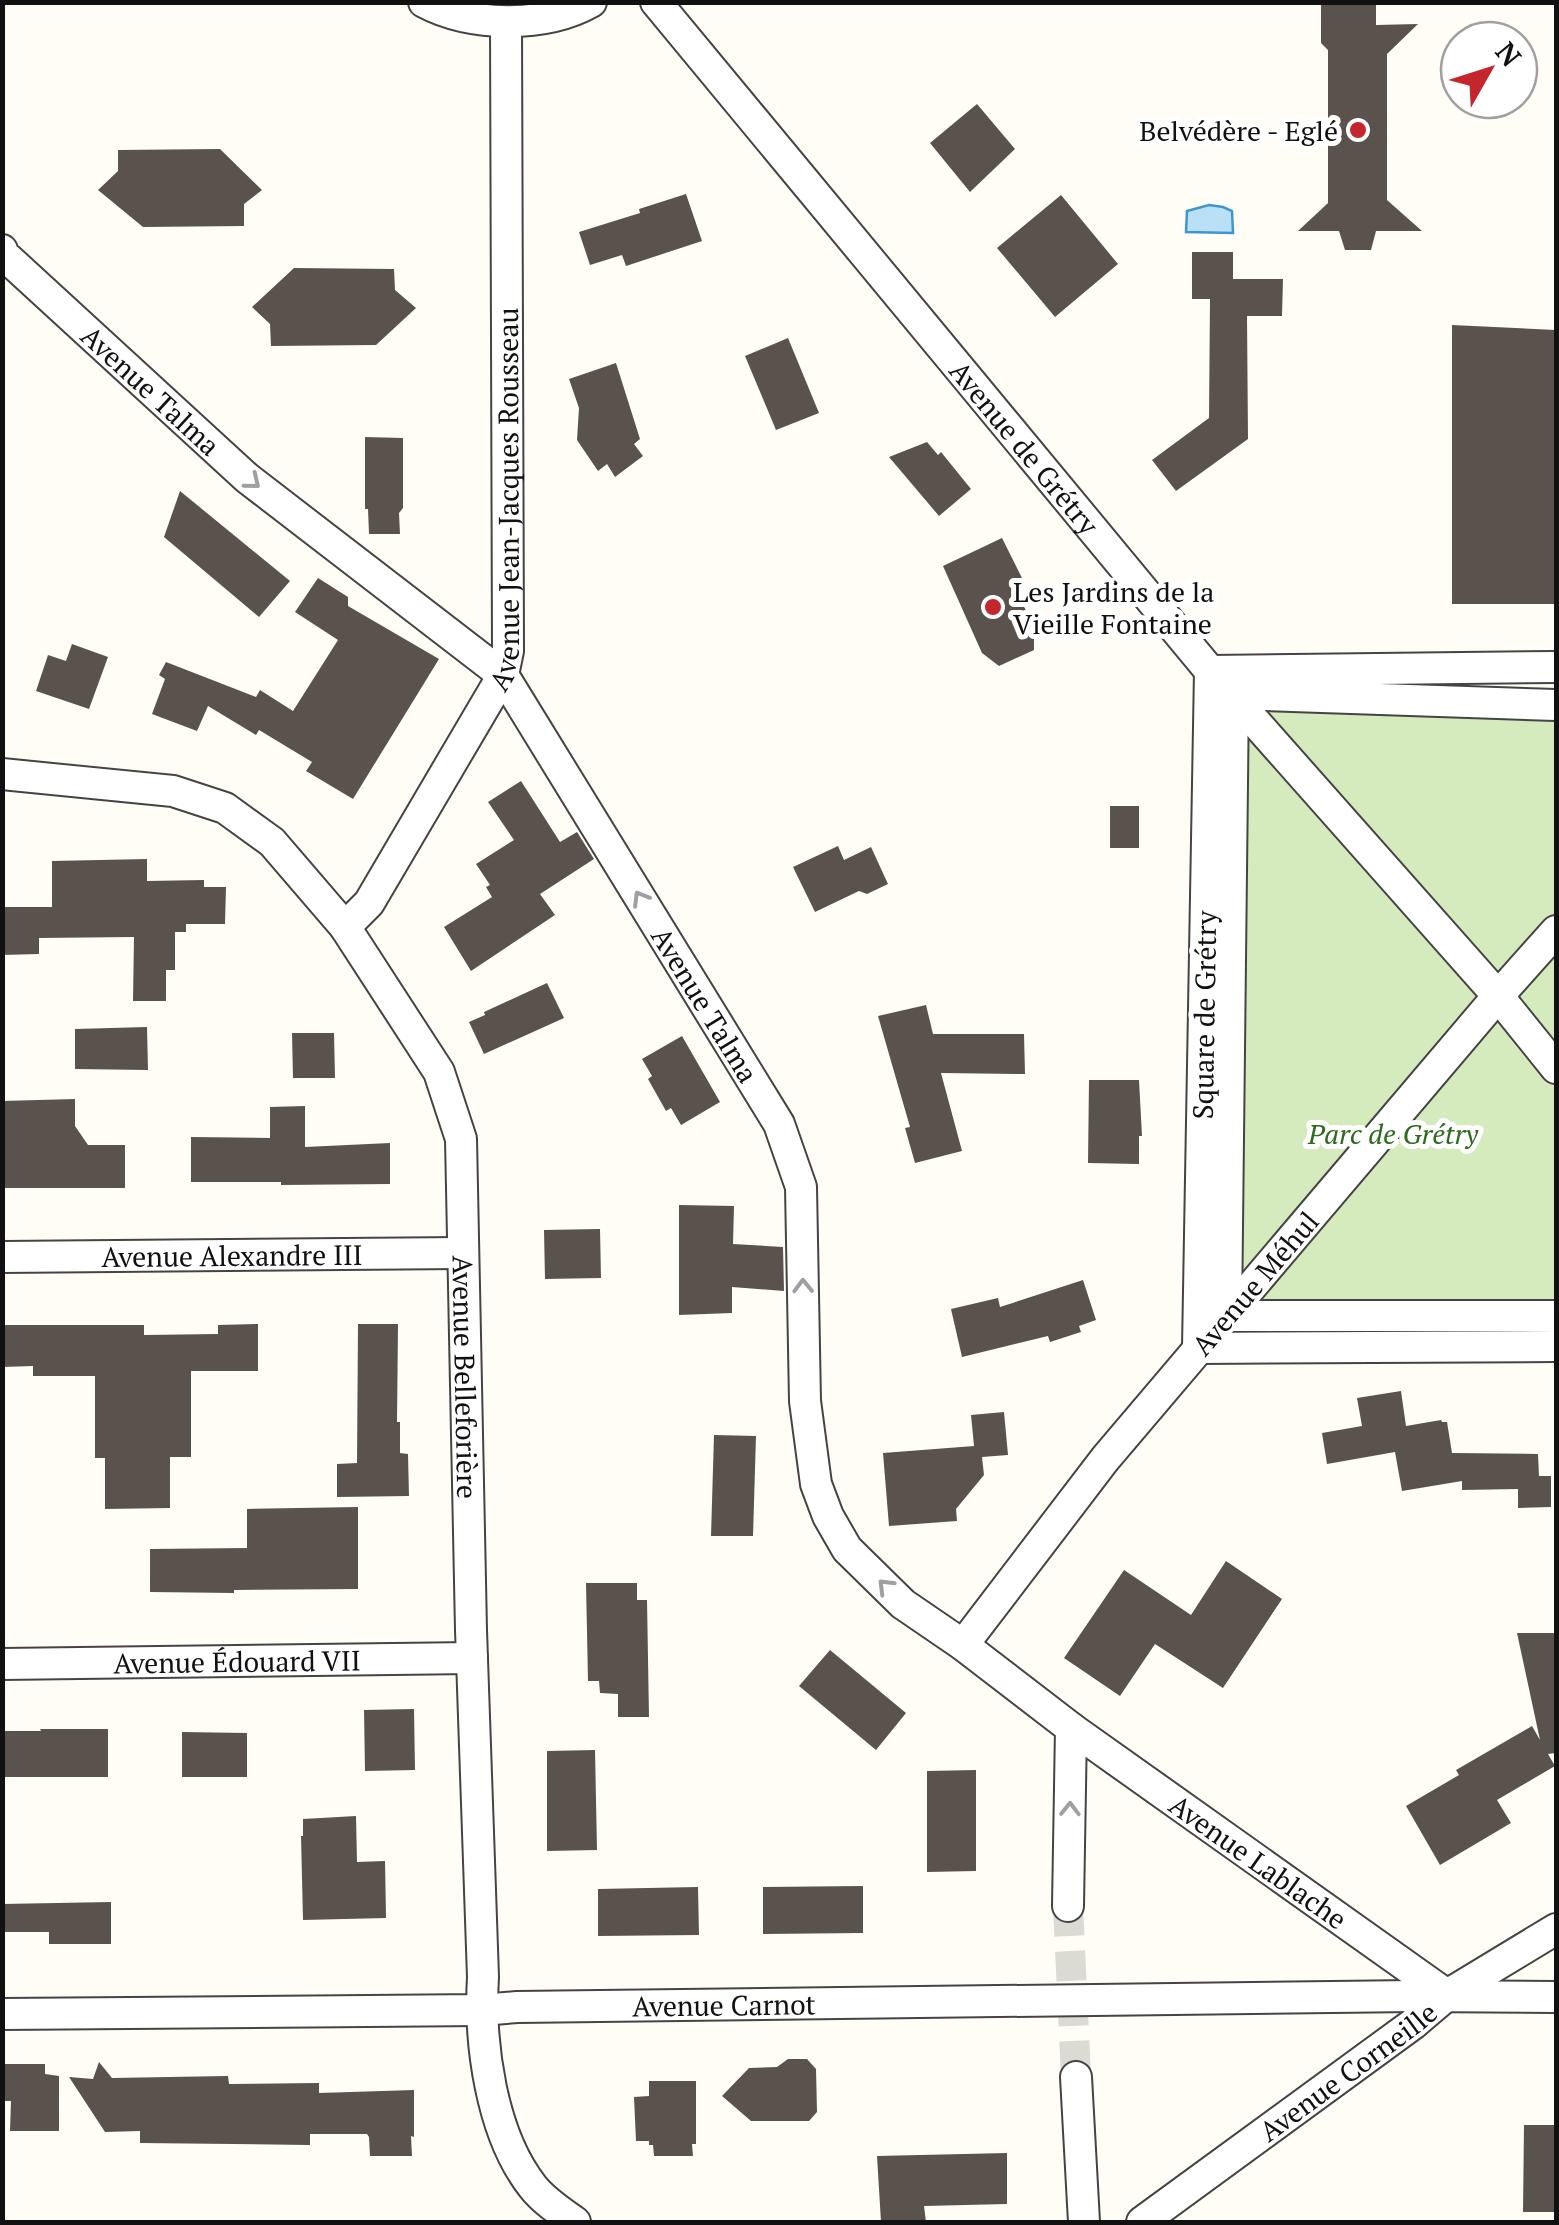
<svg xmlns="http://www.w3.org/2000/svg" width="1559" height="2225" viewBox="0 0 1559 2225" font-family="'PT Serif',serif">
<rect width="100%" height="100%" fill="#fffdf5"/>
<!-- green -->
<path fill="#d5ebbd" d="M 1233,694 L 1556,705 L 1556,1316 L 1226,1316 Z"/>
<!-- water -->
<path fill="#b9e0f7" stroke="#3f96cf" stroke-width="2.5" d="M 1209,205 L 1223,207 L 1232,211 L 1233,233 L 1186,232 L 1187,211 Z"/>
<!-- building -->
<path fill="#5a524d" d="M 1321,2 L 1376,2 L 1376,25 L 1418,24 L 1387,54 L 1387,200 L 1422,231 L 1376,231 L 1371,250 L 1345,250 L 1339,231 L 1298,231 L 1328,203 L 1328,50 L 1321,43 Z
M 977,104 L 1015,149 L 970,192 L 930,143 Z
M 220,149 L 262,190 L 244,204 L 244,226 L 143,227 L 98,190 L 118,171 L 118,150 Z
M 686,194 L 702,241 L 626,266 L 622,255 L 590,265 L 579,232 L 640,213 L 639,209 Z
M 1061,195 L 1118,264 L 1055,317 L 997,248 Z
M 1192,252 L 1233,252 L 1233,279 L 1283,279 L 1282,316 L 1247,316 L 1248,439 L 1176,491 L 1152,460 L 1209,418 L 1210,299 L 1192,299 Z
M 294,268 L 394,269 L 395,290 L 416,308 L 376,345 L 271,346 L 270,324 L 252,307 Z
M 1452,325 L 1556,330 L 1556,604 L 1452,604 Z
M 788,338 L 819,413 L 776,430 L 745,356 Z
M 616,363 L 640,439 L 634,444 L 643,456 L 615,477 L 607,464 L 598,471 L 577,440 L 579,408 L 569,379 Z
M 365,437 L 403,438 L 403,508 L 399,513 L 400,534 L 369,534 L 368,509 L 365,509 Z
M 927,442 L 938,455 L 941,452 L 971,489 L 939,516 L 889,457 Z
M 180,491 L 290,581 L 259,617 L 164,537 Z
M 1002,538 L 1025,584 L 1015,589 L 1034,626 L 1034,650 L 999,666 L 982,653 L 943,566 Z
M 318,578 L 348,597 L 348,606 L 439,659 L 353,799 L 306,771 L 312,762 L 259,730 L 256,735 L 208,706 L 197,731 L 152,714 L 165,679 L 159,675 L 166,662 L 256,697 L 260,690 L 293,711 L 338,640 L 295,612 Z
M 72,644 L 108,657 L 89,709 L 36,691 L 48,655 L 66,661 Z
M 521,781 L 560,842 L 577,832 L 594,859 L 540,894 L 555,915 L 471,971 L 444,927 L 492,897 L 486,887 L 490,885 L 476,864 L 514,840 L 488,802 Z
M 1110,806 L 1139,806 L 1139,848 L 1110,848 Z
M 838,846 L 844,860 L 871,847 L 888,884 L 867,894 L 859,891 L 815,912 L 793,867 Z
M 147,859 L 147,881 L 204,880 L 204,887 L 226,887 L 225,924 L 186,924 L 186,932 L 175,932 L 175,970 L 166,970 L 166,1001 L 133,1001 L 134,937 L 39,938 L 39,954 L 2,955 L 2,907 L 52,907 L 52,861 Z
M 547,983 L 564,1018 L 484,1054 L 469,1022 L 485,1015 L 484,1012 Z
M 926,1005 L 933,1034 L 1024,1034 L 1025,1074 L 941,1073 L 962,1151 L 915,1163 L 905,1128 L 910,1127 L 878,1016 Z
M 147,1027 L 148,1070 L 75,1069 L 75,1029 Z
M 292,1033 L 334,1033 L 335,1078 L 293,1078 Z
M 682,1036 L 720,1102 L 681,1125 L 671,1108 L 666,1111 L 648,1079 L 652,1076 L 642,1059 Z
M 1089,1080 L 1139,1080 L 1142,1136 L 1139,1136 L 1139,1164 L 1088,1163 Z
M 75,1099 L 75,1126 L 88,1145 L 125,1145 L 125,1188 L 2,1188 L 2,1101 Z
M 305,1106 L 305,1147 L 390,1143 L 390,1184 L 281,1185 L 281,1182 L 191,1182 L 191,1137 L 270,1138 L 270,1107 Z
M 679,1205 L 734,1206 L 733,1244 L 783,1247 L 784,1291 L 732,1287 L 732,1313 L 679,1315 Z
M 600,1229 L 601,1278 L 545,1279 L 544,1230 Z
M 1083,1280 L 1096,1320 L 1079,1326 L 1081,1332 L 1050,1342 L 1048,1336 L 962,1357 L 951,1309 L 998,1298 L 1000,1307 Z
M 258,1324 L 258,1371 L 191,1371 L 191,1457 L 170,1457 L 170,1508 L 105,1509 L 105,1458 L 95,1458 L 95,1376 L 33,1376 L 33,1366 L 2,1367 L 2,1325 L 144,1325 L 144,1335 L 218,1334 L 218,1325 Z
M 358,1324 L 398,1324 L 397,1422 L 400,1422 L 400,1453 L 408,1454 L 409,1496 L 337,1497 L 337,1464 L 357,1463 Z
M 1401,1391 L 1406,1426 L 1441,1420 L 1442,1422 L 1447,1422 L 1452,1453 L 1538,1454 L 1539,1476 L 1551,1476 L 1551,1507 L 1518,1508 L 1518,1489 L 1462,1490 L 1462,1481 L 1402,1491 L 1395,1452 L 1327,1464 L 1322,1433 L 1362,1426 L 1357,1398 Z
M 1004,1412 L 1008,1455 L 982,1457 L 984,1475 L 956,1509 L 957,1521 L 889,1526 L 883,1453 L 974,1446 L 971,1415 Z
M 714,1435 L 756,1436 L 753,1536 L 711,1536 Z
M 358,1507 L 358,1589 L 234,1590 L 234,1593 L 150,1592 L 150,1549 L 247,1548 L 247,1509 Z
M 1226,1561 L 1282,1599 L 1223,1688 L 1155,1644 L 1120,1696 L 1064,1658 L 1124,1570 L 1191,1615 Z
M 586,1583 L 637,1583 L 637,1600 L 647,1600 L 649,1717 L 618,1717 L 618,1694 L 600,1693 L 599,1681 L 588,1681 Z
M 1517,1633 L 1556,1633 L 1556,1753 L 1548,1754 L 1555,1766 L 1497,1800 L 1511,1823 L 1440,1865 L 1406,1806 L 1459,1775 L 1456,1770 L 1532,1726 L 1540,1740 Z
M 830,1650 L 906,1713 L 876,1750 L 799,1686 Z
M 414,1709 L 415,1770 L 365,1771 L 364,1710 Z
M 40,1729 L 108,1729 L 108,1777 L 5,1777 L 2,1731 L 41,1731 Z
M 182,1732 L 247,1733 L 247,1777 L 182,1777 Z
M 595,1750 L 597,1850 L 547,1851 L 547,1751 Z
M 976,1770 L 976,1871 L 927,1872 L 927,1771 Z
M 356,1816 L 357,1862 L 385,1861 L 386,1918 L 303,1920 L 301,1836 L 303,1836 L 303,1819 Z
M 863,1886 L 863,1933 L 763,1934 L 763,1887 Z
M 698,1887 L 699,1935 L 598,1936 L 598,1889 Z
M 111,1902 L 111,1944 L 49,1944 L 49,1932 L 2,1932 L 2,1904 Z
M 788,2059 L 807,2059 L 816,2069 L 817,2112 L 809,2121 L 751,2121 L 722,2096 L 749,2068 L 777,2067 Z
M 99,2062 L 112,2078 L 228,2076 L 229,2084 L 319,2083 L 319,2093 L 414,2090 L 414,2137 L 411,2136 L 412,2156 L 370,2156 L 369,2137 L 367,2134 L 310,2134 L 310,2145 L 140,2143 L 140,2131 L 105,2132 L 69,2077 L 93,2079 Z
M 2,2064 L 45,2064 L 45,2074 L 59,2076 L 59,2131 L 10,2131 L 11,2101 L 2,2101 Z
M 649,2081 L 696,2081 L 696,2144 L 692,2144 L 693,2156 L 654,2156 L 653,2145 L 649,2145 L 649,2141 L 636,2141 L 634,2097 L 649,2096 Z
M 1524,2125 L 1556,2125 L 1556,2212 L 1523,2212 Z
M 1007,2153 L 1007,2204 L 924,2206 L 926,2222 L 881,2222 L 877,2156 Z"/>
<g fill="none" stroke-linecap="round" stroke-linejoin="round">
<!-- street-tunnel -->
<path stroke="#dbdad3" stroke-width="30" stroke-dasharray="30 15" stroke-linecap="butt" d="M 1068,1906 L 1076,2077"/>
<!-- street casing -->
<g stroke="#444" stroke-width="34">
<g id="street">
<path d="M 424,2 C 471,27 545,28 591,2"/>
<path id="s1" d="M 656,2 L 1210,671 L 1498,996 L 1556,1068"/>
<path id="s2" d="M 2,250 L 4,255 L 247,478 L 503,675 L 779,1124 L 801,1187 L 805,1401 L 816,1484 L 828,1516 L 847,1549 L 903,1604 L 963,1645 L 1071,1728 L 1068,1906"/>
<path d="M 1556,667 L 1210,671 L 1198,1348 L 1556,1346"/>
<path d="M 1556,705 L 1233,694 L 1226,1316 L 1556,1316"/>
<path id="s3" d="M 2,774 L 173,791 L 225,808 L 272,842 L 345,927 L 439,1072 L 461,1139 L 471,1630 L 483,1977 C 479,2043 491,2134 533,2187 C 544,2201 561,2212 575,2222"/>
<path id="s4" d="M 345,927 L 369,903 L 503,675 L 508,651 L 506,23"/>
<path id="s5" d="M 2,1257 L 462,1253"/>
<path id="s6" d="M 963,1645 L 1105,1459 L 1498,996 L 1556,931"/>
<path id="s7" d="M 2,1664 L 472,1658"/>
<path id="s8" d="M 1071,1728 L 1447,1995"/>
<path id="s9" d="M 2,2014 L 481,2010 L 517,2007 L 1414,1996 L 1556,1997"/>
<path d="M 1076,2077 L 1084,2222"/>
<path id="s10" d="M 1142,2222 L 1413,2024 L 1447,1995 L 1556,1929"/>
</g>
</g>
<!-- street -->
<use href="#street" stroke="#fff" stroke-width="30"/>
</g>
<!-- one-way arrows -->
<defs><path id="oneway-chevron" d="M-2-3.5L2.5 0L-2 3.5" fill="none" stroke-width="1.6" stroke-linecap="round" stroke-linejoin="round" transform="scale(2.5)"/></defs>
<g stroke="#a0a0a0">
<use href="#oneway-chevron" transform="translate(253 482) rotate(39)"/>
<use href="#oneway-chevron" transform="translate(640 898) rotate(-121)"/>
<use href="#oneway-chevron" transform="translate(803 1286) rotate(-91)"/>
<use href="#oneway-chevron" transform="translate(885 1586) rotate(-135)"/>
<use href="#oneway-chevron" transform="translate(1070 1809) rotate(-89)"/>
</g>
<!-- markers -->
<g fill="#c4262e" stroke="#fff" stroke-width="4">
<circle cx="1358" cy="130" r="10"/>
<circle cx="993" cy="607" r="10"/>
</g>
<g text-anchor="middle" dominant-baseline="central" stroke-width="10" stroke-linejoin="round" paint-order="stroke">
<!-- poi labels -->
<g font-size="28" fill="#111" stroke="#fff" text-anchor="end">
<text x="1338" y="130">Belvédère - Eglé</text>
<text x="1013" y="591" text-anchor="start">Les Jardins de la<tspan x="1013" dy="32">Vieille Fontaine</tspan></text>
</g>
<!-- street labels -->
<g font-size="28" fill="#111" stroke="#fff">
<text stroke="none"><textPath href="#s2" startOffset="205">Avenue Talma</textPath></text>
<text stroke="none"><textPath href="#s1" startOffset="578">Avenue de Grétry</textPath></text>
<text stroke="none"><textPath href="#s4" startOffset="475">Avenue Jean-Jacques Rousseau</textPath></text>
<text stroke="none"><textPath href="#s2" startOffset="1045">Avenue Talma</textPath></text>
<text transform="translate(1204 1015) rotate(-89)">Square de Grétry</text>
<text stroke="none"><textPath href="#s5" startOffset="230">Avenue Alexandre III</textPath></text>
<text stroke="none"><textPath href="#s6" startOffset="465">Avenue Méhul</textPath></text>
<text stroke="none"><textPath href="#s3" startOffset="878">Avenue Belleforière</textPath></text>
<text stroke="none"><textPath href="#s7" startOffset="235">Avenue Édouard VII</textPath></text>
<text stroke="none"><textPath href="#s8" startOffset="230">Avenue Lablache</textPath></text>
<text stroke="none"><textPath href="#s9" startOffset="722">Avenue Carnot</textPath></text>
<text stroke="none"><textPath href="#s10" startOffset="255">Avenue Corneille</textPath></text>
</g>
<!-- park labels -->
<g font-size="28" font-style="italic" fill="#2f6b1f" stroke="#fff">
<text x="1393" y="1133">Parc de Grétry</text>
</g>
</g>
<!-- border -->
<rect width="1559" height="2225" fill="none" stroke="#111111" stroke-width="10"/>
<!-- north arrow -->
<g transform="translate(1489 70) rotate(51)"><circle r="48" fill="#ffffff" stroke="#a0a0a0" stroke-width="2.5"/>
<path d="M0-8L18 38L0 25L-18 38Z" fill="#c4262e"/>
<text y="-15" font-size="28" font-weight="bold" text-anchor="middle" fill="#111111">N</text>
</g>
</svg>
